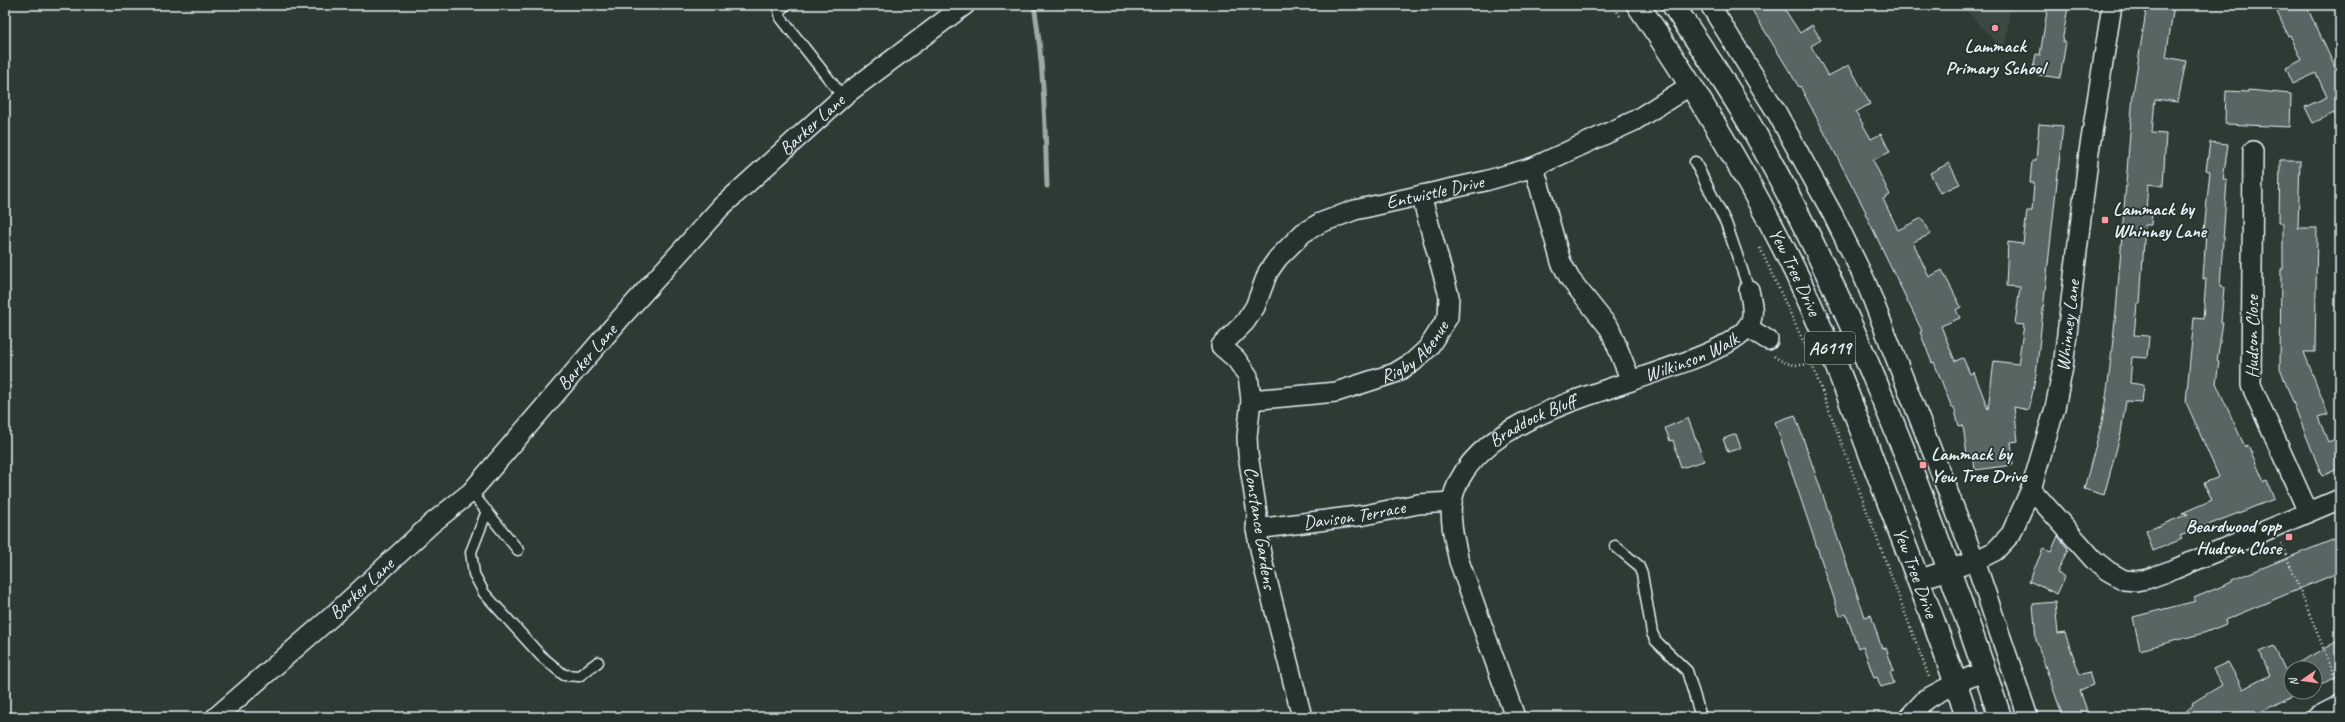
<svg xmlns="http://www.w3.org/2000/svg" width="2345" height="722" viewBox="0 0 2345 722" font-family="Caveat,sans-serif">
<rect width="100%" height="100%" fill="#2e3b35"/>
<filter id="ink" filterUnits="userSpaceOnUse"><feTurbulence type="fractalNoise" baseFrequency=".025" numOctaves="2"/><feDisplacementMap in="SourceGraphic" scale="8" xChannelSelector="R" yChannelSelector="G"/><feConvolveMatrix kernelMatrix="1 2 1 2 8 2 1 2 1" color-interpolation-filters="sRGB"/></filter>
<g filter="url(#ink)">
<!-- built -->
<path fill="#3b4843" d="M 1961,5 L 2011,5 L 2004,51 Z"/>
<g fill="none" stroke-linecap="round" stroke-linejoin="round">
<!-- stream -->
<path stroke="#9da8a9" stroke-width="5" d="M 1034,5 C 1044,65 1045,126 1047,186"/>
</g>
<!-- building -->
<path fill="#596563" stroke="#e8f1f8" d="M 1749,5 L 1782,5 L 1800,33 L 1812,25 L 1821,40 L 1811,46 L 1828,76 L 1849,65 L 1870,104 L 1856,112 L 1871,139 L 1881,134 L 1890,152 L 1873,160 L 1890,195 L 1883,199 L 1898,230 L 1922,218 L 1931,234 L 1913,242 L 1929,277 L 1942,270 L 1961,307 L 1956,310 L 1960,318 L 1941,326 L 1955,361 L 1963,358 L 1970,374 L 1974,372 L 1988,409 L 1994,361 L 2018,364 L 2024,325 L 2015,324 L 2020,287 L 2006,286 L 2008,242 L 2023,244 L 2027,211 L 2032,211 L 2034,183 L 2030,183 L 2032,161 L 2036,161 L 2039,124 L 2063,126 L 2036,375 L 2029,410 L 2014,407 L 2018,441 L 2011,442 L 2013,465 L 1975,470 L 1973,455 L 1967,455 L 1963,425 L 1959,426 L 1954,407 L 1952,408 L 1934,362 L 1932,363 L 1920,332 L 1922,331 L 1865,213 L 1866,212 L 1800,86 L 1799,87 Z
M 2048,5 L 2068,7 L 2062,42 L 2066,42 L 2060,78 L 2032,74 L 2036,54 L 2040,55 Z
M 2147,5 L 2174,5 L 2166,57 L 2186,61 L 2178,102 L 2155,99 L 2152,133 L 2166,134 L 2163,186 L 2148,184 L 2146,211 L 2152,212 L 2151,225 L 2145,225 L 2140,304 L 2137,304 L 2134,335 L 2149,336 L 2147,358 L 2132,357 L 2130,383 L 2144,385 L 2142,402 L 2126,401 L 2121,433 L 2104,495 L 2084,489 L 2102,422 L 2108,384 L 2116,312 L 2133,94 Z
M 2274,5 L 2306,5 L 2340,78 L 2340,127 L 2334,113 L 2313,123 L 2305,107 L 2327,97 L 2316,73 L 2293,84 L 2286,68 L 2302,60 L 2290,35 L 2288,36 Z
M 2248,90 L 2291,94 L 2290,127 L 2225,124 L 2226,91 L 2248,92 Z
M 2210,142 L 2228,144 L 2223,180 L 2227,180 L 2220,286 L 2224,287 L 2221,322 L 2223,322 L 2217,361 L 2219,362 L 2216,383 L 2245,447 L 2248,445 L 2264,482 L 2267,481 L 2274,499 L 2180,536 L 2182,539 L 2153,551 L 2146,531 L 2188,514 L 2182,513 L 2212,500 L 2204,483 L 2219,477 L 2186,402 L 2194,318 L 2203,319 L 2206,279 L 2203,279 L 2206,231 L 2204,231 L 2210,171 L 2206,170 Z
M 2280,160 L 2300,160 L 2298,228 L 2317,228 L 2315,352 L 2304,352 L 2328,414 L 2318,417 L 2328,442 L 2340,437 L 2340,468 L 2322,476 L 2280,369 L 2281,269 L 2283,269 L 2283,223 L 2279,223 Z
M 1949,163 L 1960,184 L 1940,193 L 1930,173 Z
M 1795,415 L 1865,617 L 1871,615 L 1882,649 L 1886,648 L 1894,671 L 1890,672 L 1894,683 L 1881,687 L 1877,677 L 1874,678 L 1863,646 L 1858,648 L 1846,614 L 1840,616 L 1775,422 Z
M 1688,418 L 1704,461 L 1681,468 L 1673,440 L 1670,441 L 1665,428 Z
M 1736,434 L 1741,448 L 1728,452 L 1723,439 Z
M 2058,536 L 2068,549 L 2057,573 L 2065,577 L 2057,594 L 2029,581 L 2043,549 L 2051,552 Z
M 2340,537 L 2340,572 L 2225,620 L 2226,624 L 2204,633 L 2140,650 L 2133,617 L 2196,601 L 2194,598 L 2232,582 L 2232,580 Z
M 2055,602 L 2058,634 L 2065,633 L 2080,675 L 2089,672 L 2093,685 L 2080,690 L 2089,717 L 2063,717 L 2036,640 L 2033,604 Z
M 2336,642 L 2340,650 L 2340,675 L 2315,688 L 2315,668 L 2291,668 L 2291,692 L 2306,692 L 2295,697 L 2294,695 L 2251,717 L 2180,717 L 2193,705 L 2192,703 L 2222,685 L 2213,669 L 2228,662 L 2243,689 L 2270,675 L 2260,652 L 2274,646 L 2285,670 Z"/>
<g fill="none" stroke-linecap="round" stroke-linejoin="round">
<!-- lane casing -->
<g stroke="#e8f1f8" stroke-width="13">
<path id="lane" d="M 786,5 L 779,10 L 781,18 L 843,97
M 1695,162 L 1726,223 L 1749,290
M 471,492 L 518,550
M 487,511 L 471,552 L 474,574 L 484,593 L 541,656 L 564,675 L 579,676 L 598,662
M 1615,546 L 1638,565 L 1642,574 L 1652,633 L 1656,641 L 1687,671 L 1701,717"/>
</g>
<!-- street casing -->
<g stroke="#e8f1f8" stroke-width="22">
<g id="street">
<path d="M 1710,5 L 1777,113 L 1833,215 L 1865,280 L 1975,561 L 2028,717"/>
<path d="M 2253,151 L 2251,385 L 2308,512"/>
<path d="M 1747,327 L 1768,340"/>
<path id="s1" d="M 1631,381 C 1659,370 1736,350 1750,323 C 1755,313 1751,300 1749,290"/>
<path id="s2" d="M 1251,400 L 1336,392 L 1395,373 L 1413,362 L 1428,348 L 1448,317 L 1449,296 L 1421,195"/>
<path d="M 2031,489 L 2093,559 L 2108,571 L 2124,580 L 2136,581 L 2147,579 L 2175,569 L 2340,499"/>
<path id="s3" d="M 1256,529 L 1365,515 L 1418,504 L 1452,502"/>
<path id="s4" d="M 1918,580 L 1975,561 L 1995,551 L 2011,534 L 2031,489 L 2055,408 L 2063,367 L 2089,152 L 2112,5"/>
<path id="s5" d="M 216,717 L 330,618 L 431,524 L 471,492 L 619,320 L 721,207 L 845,95 L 965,5"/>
<path id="s6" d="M 1302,717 L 1264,568 L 1256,529 L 1257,513 L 1248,454 L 1247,437 L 1251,400 L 1248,376 L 1236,359 L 1221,346 L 1245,322 L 1255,307 L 1268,272 L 1278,258 L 1303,233 L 1320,223 L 1355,210 L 1485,181 L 1534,167 L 1634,121 L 1691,85"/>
<path id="s7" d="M 1515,717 L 1459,561 C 1455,543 1449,520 1452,501 C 1466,430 1573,401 1631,381 L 1610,329 L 1570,279 L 1561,262 L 1534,167"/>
<path d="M 1909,717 L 1926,699 L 1956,683 L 1985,671"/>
<path d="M 2317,717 L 2340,705"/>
</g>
</g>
<!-- highway casing -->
<g stroke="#e8f1f8" stroke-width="25">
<g id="highway">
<path id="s8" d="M 1638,5 C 1692,84 1741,165 1784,249 C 1821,321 1849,397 1877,472 C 1908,553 1940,634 1967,717"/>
<path d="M 1673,5 C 1701,47 1731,90 1756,135 C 1858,317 1934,519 2000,717"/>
</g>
</g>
<!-- path -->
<path stroke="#e8f1f8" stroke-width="2.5" stroke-dasharray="1 3" stroke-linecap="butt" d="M 1613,5 L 1620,16
M 1760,248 L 1804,343 L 1929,677
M 1774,356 C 1786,365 1798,367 1812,363
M 2281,543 L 2339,687"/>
<!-- lane -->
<use href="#lane" stroke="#26332d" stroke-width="10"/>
<!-- street -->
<use href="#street" stroke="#26332d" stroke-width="19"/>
<!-- highway -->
<use href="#highway" stroke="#26332d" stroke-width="22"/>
</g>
</g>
<!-- markers -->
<g fill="#ff9aa2" stroke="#26332d" stroke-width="1.5">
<circle cx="1995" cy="28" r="4"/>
<rect x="2101" y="216" width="8" height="8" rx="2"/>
<rect x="1919" y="461" width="8" height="8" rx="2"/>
<rect x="2285" y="533" width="8" height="8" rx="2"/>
</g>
<g text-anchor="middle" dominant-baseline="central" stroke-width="3.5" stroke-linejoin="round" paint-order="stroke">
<!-- shield labels -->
<rect fill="#26332d" stroke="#aeb8bb" stroke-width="1" x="1805" y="332" width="50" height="32" rx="3"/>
<g font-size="18" font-weight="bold" fill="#e8f1f8">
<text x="1830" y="348">A6119</text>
</g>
<!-- poi labels -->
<g font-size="19" font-weight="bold" fill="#e8f1f8" stroke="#26332d" text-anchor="start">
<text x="1995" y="46" text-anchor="middle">Lammack<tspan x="1995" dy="22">Primary School</tspan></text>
<text x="2113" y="209">Lammack by<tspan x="2113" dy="22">Whinney Lane</tspan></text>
<text x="1931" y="454">Lammack by<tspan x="1931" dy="22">Yew Tree Drive</tspan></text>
<text x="2281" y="526" text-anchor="end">Beardwood opp<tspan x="2281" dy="22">Hudson Close</tspan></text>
</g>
<!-- street labels -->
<g font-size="19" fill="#e8f1f8" stroke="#26332d">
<text stroke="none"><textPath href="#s5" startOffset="842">Barker Lane</textPath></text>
<text stroke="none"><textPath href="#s6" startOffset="669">Entwistle Drive</textPath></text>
<text stroke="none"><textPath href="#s8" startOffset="310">Yew Tree Drive</textPath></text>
<text stroke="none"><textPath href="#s4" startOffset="323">Whinney Lane</textPath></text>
<text transform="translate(2252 337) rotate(-90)">Hudson Close</text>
<text stroke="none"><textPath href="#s2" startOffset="176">Rigby Abenue</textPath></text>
<text stroke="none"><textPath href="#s1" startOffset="65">Wilkinson Walk</textPath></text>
<text stroke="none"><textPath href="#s5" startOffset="518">Barker Lane</textPath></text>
<text stroke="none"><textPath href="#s7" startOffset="345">Braddock Bluff</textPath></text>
<text stroke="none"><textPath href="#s3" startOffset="99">Davison Terrace</textPath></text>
<text transform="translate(1260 528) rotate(81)">Constance Gardens</text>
<text stroke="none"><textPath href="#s8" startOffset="634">Yew Tree Drive</textPath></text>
<text stroke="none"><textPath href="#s5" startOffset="194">Barker Lane</textPath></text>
</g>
</g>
<!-- margin -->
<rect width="2345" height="722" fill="none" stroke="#26332d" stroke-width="20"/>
<rect x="10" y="10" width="2325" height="702" fill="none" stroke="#e8f1f8" stroke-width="1.5" filter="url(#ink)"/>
<!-- north arrow -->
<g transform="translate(2303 680) rotate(257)"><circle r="19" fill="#26332d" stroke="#747f7e"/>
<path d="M0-3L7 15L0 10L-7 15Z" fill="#ff9aa2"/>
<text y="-6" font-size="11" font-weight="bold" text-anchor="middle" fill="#e8f1f8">N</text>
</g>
</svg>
